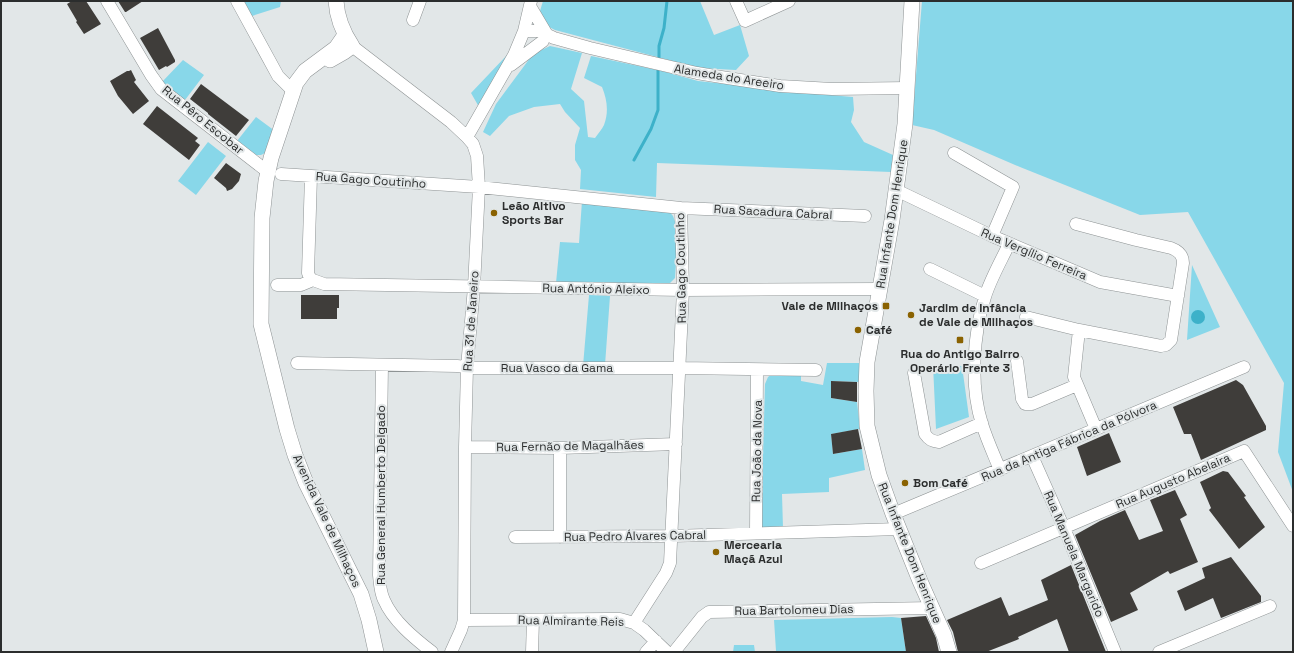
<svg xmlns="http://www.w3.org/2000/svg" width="1294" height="653" viewBox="0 0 1294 653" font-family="'Space Grotesk',sans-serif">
<rect width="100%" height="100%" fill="#e2e7e8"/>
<!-- green -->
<path fill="#88d7e9" d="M 244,1 L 281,1 L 280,7 L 252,16 Z
M 543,1 L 700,1 L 714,35 L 740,25 L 749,56 L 736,70 L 699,68 L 555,30 L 547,26 L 540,11 Z
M 922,1 L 1293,1 L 1293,492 L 1278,452 L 1284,383 L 1188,212 L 1140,215 L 1020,167 L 934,130 L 912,125 Z
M 550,46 L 582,53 L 571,89 L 584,101 L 588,137 L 595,138 C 598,134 602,129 604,125 C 609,112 607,99 602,87 L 584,78 L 591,56 L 662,71 L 698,81 L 806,93 L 853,97 L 854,110 L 851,122 L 864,142 L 893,155 L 891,172 L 657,163 L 656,197 L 580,189 L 581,170 L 575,160 L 575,145 L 580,128 L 565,112 L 560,104 L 534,107 L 509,116 L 490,136 L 483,132 L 496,104 L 533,54 Z
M 508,54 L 479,107 L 471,93 Z
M 183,60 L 204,75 L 185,100 L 162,82 Z
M 256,117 L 275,131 L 267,152 L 261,155 L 256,155 L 237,141 Z
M 208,142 L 226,156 L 196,195 L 178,181 Z
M 582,201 L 668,210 L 673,216 L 678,230 L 675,278 L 670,283 L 556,283 L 560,242 L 579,243 Z
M 1192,265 L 1220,327 L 1187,340 Z
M 589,295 L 610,296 L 605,365 L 583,366 Z
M 827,363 L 859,363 L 859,382 L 831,381 L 831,398 L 857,402 L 860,429 L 831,434 L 833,454 L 862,449 L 865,470 L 829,478 L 829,492 L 782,494 L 783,528 L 761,528 L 765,384 L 768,377 L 772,374 L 801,375 L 801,381 L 823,385 Z
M 933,365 L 962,366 L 969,417 L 936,429 Z
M 892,617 L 901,618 L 906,652 L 766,652 L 776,651 L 774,620 Z
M 734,645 L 754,645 L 755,652 L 733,652 Z"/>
<!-- water -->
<path fill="#3db1c9" d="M1191 317a7 7 0 1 1 14 0a7 7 0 1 1-14 0Z"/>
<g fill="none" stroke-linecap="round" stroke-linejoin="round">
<!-- stream -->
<path stroke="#3db1c9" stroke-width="3" d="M 659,62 L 659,46 L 664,28 L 667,1
M 634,160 L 651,129 L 658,110 L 658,68"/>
</g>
<!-- building -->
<path fill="#3f3d3a" d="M 72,1 L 86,1 L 101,24 L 84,34 L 76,22 L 77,21 L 67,4 Z
M 118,1 L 143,1 L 126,12 L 125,12 Z
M 158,28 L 175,60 L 175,62 L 167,67 L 166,66 L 159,70 L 140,38 Z
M 131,70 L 136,80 L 134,82 L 149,101 L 133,114 L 118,96 L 110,81 L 127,71 L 129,71 Z
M 201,84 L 249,120 L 236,136 L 208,114 L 208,113 L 190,99 Z
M 157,106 L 198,138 L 195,141 L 200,145 L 189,160 L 143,124 Z
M 226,163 L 241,174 L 239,181 L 232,189 L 227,191 L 226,188 L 214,178 Z
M 301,295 L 339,295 L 339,308 L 337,308 L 337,319 L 301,319 Z
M 1236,380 L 1243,385 L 1266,426 L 1266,430 L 1201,460 L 1191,434 L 1184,434 L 1173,407 Z
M 831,381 L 857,382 L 857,402 L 831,398 Z
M 858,429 L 862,449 L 833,454 L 831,434 Z
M 1109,433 L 1121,462 L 1087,476 L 1077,447 Z
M 1223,471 L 1228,472 L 1246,496 L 1244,497 L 1265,527 L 1239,549 L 1209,510 L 1211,508 L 1200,482 Z
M 1175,490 L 1187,515 L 1180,519 L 1198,562 L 1170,574 L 1168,571 L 1130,593 L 1138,610 L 1111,622 L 1075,535 L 1100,521 L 1125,510 L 1139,540 L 1163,531 L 1150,500 Z
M 1231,557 L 1261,596 L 1261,602 L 1221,618 L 1213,598 L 1185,611 L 1177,591 L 1205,578 L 1202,568 Z
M 1071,565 L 1106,652 L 1069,652 L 1057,619 L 1018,637 L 1019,639 L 986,652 L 958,652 L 953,632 L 947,620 L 1001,597 L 1009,616 L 1048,600 L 1041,580 Z
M 926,616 L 936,638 L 939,652 L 906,652 L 901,618 Z"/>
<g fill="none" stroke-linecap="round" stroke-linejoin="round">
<!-- minor casing -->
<g stroke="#8e9394" stroke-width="13">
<path id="minor" d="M 107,1 L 151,75 L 161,89 L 268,172
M 237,1 L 278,76 L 293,91
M 736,1 L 745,21 L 789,1
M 530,6 L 546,33
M 413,20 L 420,1
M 524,31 L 539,31 L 554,38 L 590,48 L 697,73 L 721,77 L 780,86 L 832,89 L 908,88
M 352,46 L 451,122 L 467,137 L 473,144 L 477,156 L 479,187 L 474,287 L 467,367 L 465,447 L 464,620 L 461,630 L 451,652
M 511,65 L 543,41
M 467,137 L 514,55 L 524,31 L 531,1
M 954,153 L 1013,187 L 992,236
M 281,174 L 479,187 L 681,208 L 865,216
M 311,176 L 308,273 L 310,278 L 313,280
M 896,190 L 992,236 L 1100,282 L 1178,296
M 930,269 L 985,296
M 277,285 L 301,285 L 313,280 L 324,284 L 683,290 L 880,289
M 1026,317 L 1079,330 L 1161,346 L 1166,345 L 1171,340 L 1183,263 C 1183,255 1179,251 1171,248 L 1136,240 L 1076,224
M 1079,330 L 1074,377 L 1096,429
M 1017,361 L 1022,399 L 1025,404 L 1032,404 L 1077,385
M 297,363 L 457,366 L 476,368 L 680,368 L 816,370
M 382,365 L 379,575 C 380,584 380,592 384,600 C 393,621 414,638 432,652
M 914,373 L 925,434 C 929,440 932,441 939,442 L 982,423
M 465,447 L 560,448 L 676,444
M 560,448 L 560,537
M 1032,456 L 1064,528 L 1115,652
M 1000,470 C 994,455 987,440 982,424 C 970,387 973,334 985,297 C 990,280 1001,261 1009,244
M 893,514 L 1244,367
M 756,533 L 757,370
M 515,537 L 671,536 L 899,529
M 981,563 L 1244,451 L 1293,526
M 464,620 L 608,619 L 620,619 L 634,623 L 644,630 L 667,652
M 634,623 L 666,573 L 670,563 L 683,290 L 681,208
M 532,652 L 533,620
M 646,652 L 656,641
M 674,652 L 702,617 L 709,612 L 932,608
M 1159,652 L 1270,606"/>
</g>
<!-- tertiary casing -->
<g stroke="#8e9394" stroke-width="16">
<path id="tertiary" d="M 912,1 L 905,124 L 892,220 L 867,362 L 866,391 L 867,426 L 879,475 L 893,514 L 920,581 L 944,635 L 949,652
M 345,35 L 336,48 L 305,71 L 296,83 L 271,158 L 266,181 L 262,218 L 261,324 L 287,429 L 295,455 L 306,483 L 361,594 L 369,620 L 376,652
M 330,60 L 344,52 L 352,46 C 342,31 337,18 336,1"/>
</g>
<!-- minor -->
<use href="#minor" stroke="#fff" stroke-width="12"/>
<!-- tertiary -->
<use href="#tertiary" stroke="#fff" stroke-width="15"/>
</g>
<!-- markers -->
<g fill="#8a6201" stroke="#e2e7e8" stroke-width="1.5">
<circle cx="494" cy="213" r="4"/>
<rect x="882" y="302" width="8" height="8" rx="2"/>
<circle cx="911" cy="315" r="4"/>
<circle cx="858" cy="330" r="4"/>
<rect x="956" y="336" width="8" height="8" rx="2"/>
<circle cx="905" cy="483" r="4"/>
<circle cx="716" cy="552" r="4"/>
</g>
<g text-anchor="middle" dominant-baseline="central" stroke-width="4" stroke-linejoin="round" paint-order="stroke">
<!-- street labels -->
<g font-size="12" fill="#2b2d2d" stroke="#e2e7e8">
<text transform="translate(729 77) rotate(9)">Alameda do Areeiro</text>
<text transform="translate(203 120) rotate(39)">Rua Pêro Escobar</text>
<text transform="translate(371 180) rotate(4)">Rua Gago Coutinho</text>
<text transform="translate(773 212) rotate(3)">Rua Sacadura Cabral</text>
<text transform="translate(892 214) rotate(-81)">Rua Infante Dom Henrique</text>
<text transform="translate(1034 254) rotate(23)">Rua Vergílio Ferreira</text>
<text transform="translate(681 268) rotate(-91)">Rua Gago Coutinho</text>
<text transform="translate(596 289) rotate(1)">Rua António Aleixo</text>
<text transform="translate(471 321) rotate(-86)">Rua 31 de Janeiro</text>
<text x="557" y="368">Rua Vasco da Gama</text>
<text transform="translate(1069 441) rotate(-23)">Rua da Antiga Fábrica da Pólvora</text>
<text transform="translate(570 446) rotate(-1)">Rua Fernão de Magalhães</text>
<text transform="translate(757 451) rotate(-89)">Rua João da Nova</text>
<text transform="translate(1173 481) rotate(-23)">Rua Augusto Abelaira</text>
<text transform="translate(381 495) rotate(-90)">Rua General Humberto Delgado</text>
<text transform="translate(327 521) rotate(65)">Avenida Vale de Milhaços</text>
<text transform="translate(635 536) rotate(-1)">Rua Pedro Álvares Cabral</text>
<text transform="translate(910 553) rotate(68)">Rua Infante Dom Henrique</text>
<text transform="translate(1074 554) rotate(67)">Rua Manuela Margarido</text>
<text transform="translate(794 610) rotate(-1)">Rua Bartolomeu Dias</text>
<text transform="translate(571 621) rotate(1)">Rua Almirante Reis</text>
</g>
<!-- poi labels -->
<g font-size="12" font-weight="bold" fill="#2b2d2d" stroke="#e2e7e8" text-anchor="start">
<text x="502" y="206">Leão Altivo<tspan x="502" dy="14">Sports Bar</tspan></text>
<text x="878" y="306" text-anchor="end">Vale de Milhaços</text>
<text x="919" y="308">Jardim de Infância<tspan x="919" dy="14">de Vale de Milhaços</tspan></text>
<text x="866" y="330">Café</text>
<text x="960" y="354" text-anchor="middle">Rua do Antigo Bairro<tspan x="960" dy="14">Operário Frente 3</tspan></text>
<text x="913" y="483">Bom Café</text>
<text x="724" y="545">Mercearia<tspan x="724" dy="14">Maçã Azul</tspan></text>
</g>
</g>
<!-- border -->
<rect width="1294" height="653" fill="none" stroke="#2b2d2d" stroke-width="4"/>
</svg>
